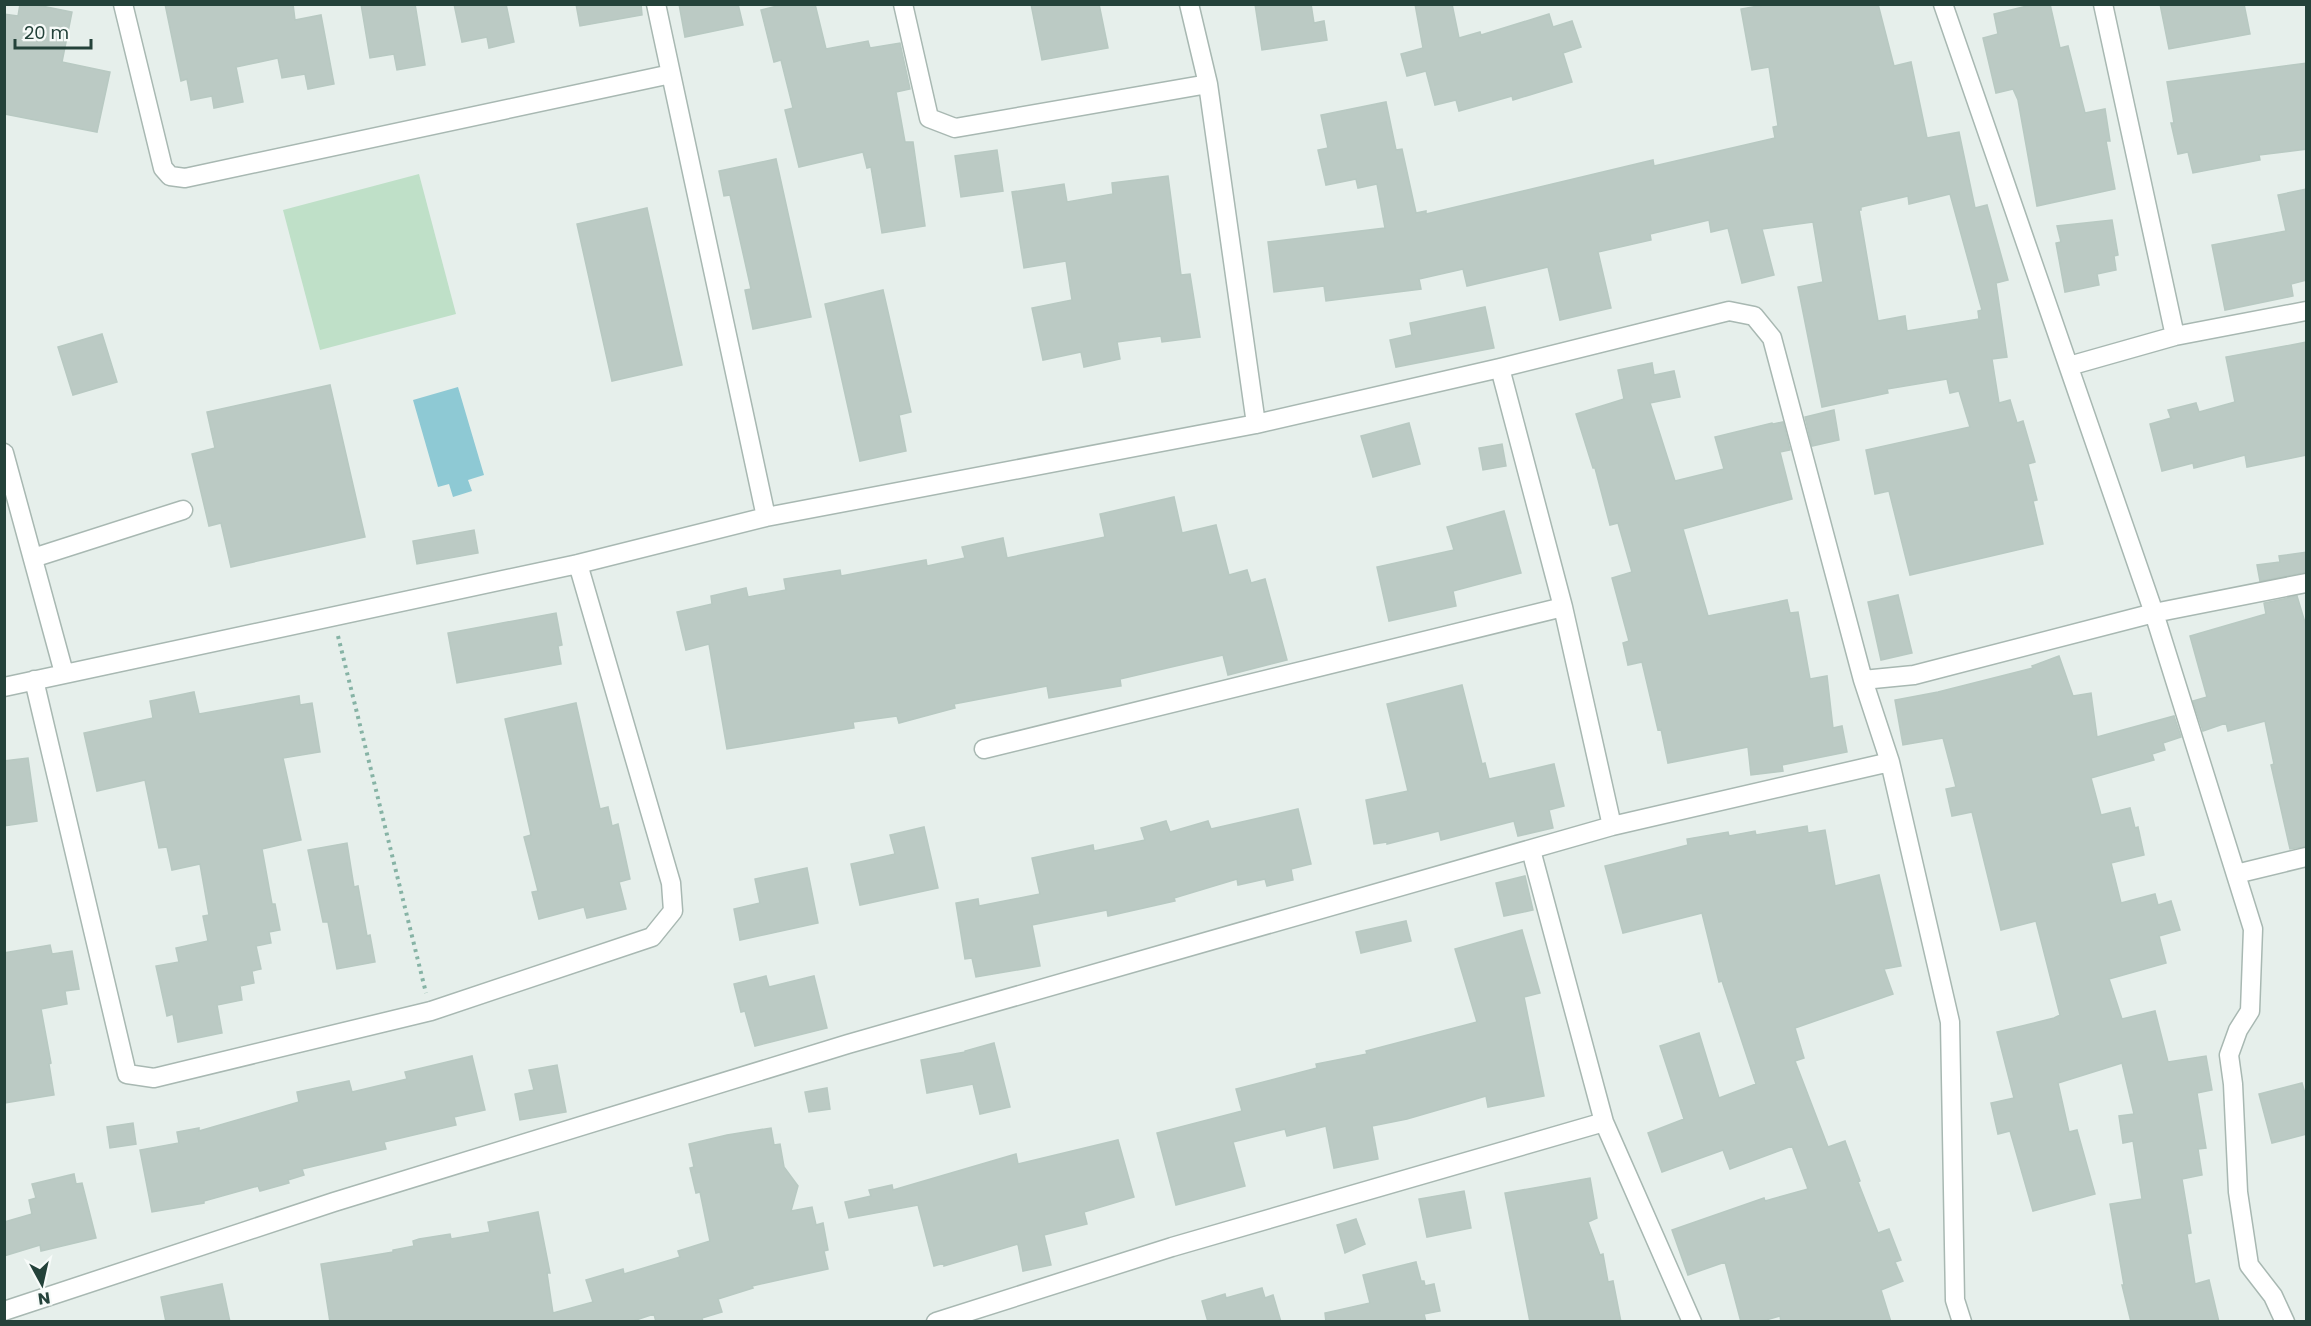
<svg xmlns="http://www.w3.org/2000/svg" width="2311" height="1326" viewBox="0 0 2311 1326" font-family="Poppins,sans-serif">
<rect width="100%" height="100%" fill="#e6efeb"/>
<!-- green -->
<path fill="#bfe0c8" d="M 419,174 L 456,314 L 320,350 L 283,210 Z"/>
<!-- water -->
<path fill="#8ec9d4" d="M 458,387 L 484,475 L 468,480 L 472,491 L 453,497 L 449,484 L 438,487 L 413,400 Z"/>
<!-- building -->
<path fill="#bbcac4" stroke="#b8c9c2" stroke-width="1.5" fill-rule="evenodd" d="M 20,4 L 32,4 L 72,12 L 62,62 L 110,72 L 97,132 L 4,114 L 4,14 L 18,16 Z
M 165,4 L 293,4 L 295,20 L 321,15 L 334,84 L 308,89 L 305,74 L 282,78 L 278,58 L 236,67 L 243,102 L 214,108 L 212,96 L 191,100 L 187,79 L 181,81 Z
M 361,4 L 415,4 L 425,65 L 397,70 L 394,54 L 370,58 Z
M 454,4 L 506,4 L 514,42 L 489,48 L 487,37 L 462,42 Z
M 576,4 L 641,4 L 642,15 L 580,26 Z
M 679,4 L 738,4 L 743,25 L 685,37 Z
M 785,4 L 815,4 L 826,49 L 868,41 L 870,48 L 900,43 L 910,89 L 896,92 L 905,142 L 913,142 L 925,226 L 882,233 L 871,167 L 867,168 L 863,152 L 799,167 L 785,110 L 793,108 L 781,60 L 774,62 L 761,10 Z
M 1031,4 L 1099,4 L 1108,48 L 1042,60 Z
M 1255,4 L 1311,4 L 1314,23 L 1324,21 L 1327,40 L 1262,50 Z
M 1415,4 L 1452,4 L 1459,38 L 1480,32 L 1481,35 L 1549,14 L 1553,27 L 1572,21 L 1581,47 L 1563,53 L 1572,82 L 1513,100 L 1512,96 L 1459,111 L 1456,100 L 1435,105 L 1426,71 L 1407,76 L 1401,54 L 1423,48 Z
M 1769,4 L 1878,4 L 1894,66 L 1911,62 L 1927,138 L 1959,132 L 1975,208 L 1987,205 L 2008,280 L 1996,283 L 2007,357 L 1992,359 L 1999,403 L 2010,400 L 2017,423 L 2023,421 L 2035,462 L 2028,464 L 2037,500 L 2033,501 L 2043,544 L 1910,575 L 1889,491 L 1875,494 L 1866,450 L 1970,427 L 1959,391 L 1950,393 L 1947,379 L 1887,389 L 1888,393 L 1822,407 L 1798,287 L 1823,282 L 1813,222 L 1762,229 L 1774,275 L 1742,283 L 1728,228 L 1711,232 L 1709,220 L 1650,234 L 1651,240 L 1598,252 L 1611,308 L 1560,320 L 1548,267 L 1467,286 L 1463,269 L 1419,279 L 1421,289 L 1326,301 L 1324,286 L 1274,292 L 1268,242 L 1385,228 L 1377,184 L 1358,188 L 1356,179 L 1326,185 L 1318,150 L 1328,148 L 1321,115 L 1386,102 L 1396,150 L 1402,149 L 1416,213 L 1426,211 L 1426,214 L 1653,160 L 1654,166 L 1775,138 L 1773,127 L 1778,126 L 1769,67 L 1752,70 L 1741,9 ZM 1950,194 L 1982,310 L 1978,311 L 1979,319 L 1907,331 L 1905,316 L 1878,321 L 1859,210 L 1861,210 L 1861,207 L 1908,196 L 1909,204 Z
M 2035,4 L 2050,4 L 2060,48 L 2068,46 L 2085,113 L 2105,109 L 2110,141 L 2106,141 L 2115,189 L 2037,206 L 2018,100 L 2013,89 L 1996,93 L 1983,38 L 1998,34 L 1994,14 Z
M 2160,4 L 2244,4 L 2250,34 L 2169,49 Z
M 2307,63 L 2307,149 L 2259,155 L 2260,160 L 2193,173 L 2188,152 L 2178,154 L 2171,123 L 2174,123 L 2167,82 Z
M 997,150 L 1003,191 L 961,197 L 955,156 Z
M 776,159 L 811,317 L 753,329 L 745,290 L 751,289 L 730,195 L 724,196 L 719,171 Z
M 1168,176 L 1181,275 L 1190,274 L 1200,337 L 1162,342 L 1161,336 L 1117,342 L 1120,359 L 1084,367 L 1081,352 L 1043,360 L 1032,308 L 1072,300 L 1066,261 L 1024,268 L 1012,192 L 1064,184 L 1067,202 L 1113,194 L 1112,183 Z
M 2307,189 L 2307,280 L 2291,284 L 2293,296 L 2225,310 L 2212,245 L 2286,231 L 2278,195 Z
M 647,208 L 682,365 L 612,381 L 577,224 Z
M 2112,220 L 2118,255 L 2114,256 L 2116,270 L 2097,274 L 2099,285 L 2065,292 L 2056,243 L 2061,242 L 2057,226 Z
M 883,290 L 911,412 L 899,415 L 906,451 L 860,461 L 825,304 Z
M 1485,307 L 1494,348 L 1396,367 L 1390,340 L 1412,335 L 1410,323 Z
M 102,334 L 117,382 L 73,395 L 58,347 Z
M 2307,342 L 2307,455 L 2247,467 L 2245,455 L 2194,468 L 2193,463 L 2162,471 L 2150,424 L 2171,418 L 2168,410 L 2196,403 L 2199,412 L 2235,402 L 2226,357 Z
M 1652,363 L 1654,375 L 1674,371 L 1680,397 L 1650,403 L 1675,481 L 1724,469 L 1715,437 L 1772,423 L 1773,424 L 1783,422 L 1790,450 L 1780,452 L 1792,499 L 1683,529 L 1708,616 L 1787,600 L 1790,613 L 1798,612 L 1810,679 L 1827,676 L 1833,728 L 1842,726 L 1847,752 L 1782,765 L 1783,771 L 1751,775 L 1748,747 L 1668,763 L 1661,729 L 1658,730 L 1642,662 L 1628,665 L 1623,643 L 1629,641 L 1612,578 L 1632,572 L 1618,523 L 1610,525 L 1595,468 L 1593,468 L 1576,414 L 1624,399 L 1618,370 Z
M 330,385 L 365,537 L 231,567 L 221,523 L 209,526 L 192,454 L 215,448 L 207,412 Z
M 1834,410 L 1839,440 L 1812,446 L 1805,417 Z
M 1409,423 L 1420,464 L 1373,477 L 1361,436 Z
M 1502,444 L 1506,466 L 1483,470 L 1479,448 Z
M 1174,497 L 1182,533 L 1216,525 L 1229,575 L 1247,570 L 1251,583 L 1265,579 L 1287,660 L 1228,675 L 1223,655 L 1120,679 L 1121,686 L 1049,698 L 1047,686 L 954,704 L 955,708 L 899,723 L 897,716 L 853,722 L 854,728 L 727,749 L 709,644 L 686,650 L 677,612 L 712,604 L 711,596 L 746,588 L 748,597 L 786,590 L 784,579 L 840,570 L 841,576 L 926,560 L 927,566 L 965,558 L 962,547 L 1003,538 L 1007,558 L 1105,537 L 1100,514 Z
M 1504,511 L 1521,573 L 1453,591 L 1456,606 L 1389,621 L 1377,567 L 1454,550 L 1447,527 Z
M 474,530 L 478,553 L 417,564 L 413,541 Z
M 2307,552 L 2307,572 L 2260,581 L 2257,565 L 2280,562 L 2279,556 Z
M 1898,595 L 1912,653 L 1881,660 L 1868,602 Z
M 2297,596 L 2307,629 L 2307,846 L 2290,849 L 2271,765 L 2274,764 L 2265,721 L 2228,731 L 2226,723 L 2203,731 L 2193,701 L 2207,697 L 2190,636 L 2266,614 L 2264,603 Z
M 556,613 L 562,645 L 558,646 L 561,664 L 457,683 L 448,633 Z
M 2059,656 L 2073,696 L 2091,693 L 2097,737 L 2174,716 L 2181,737 L 2163,743 L 2165,750 L 2152,754 L 2154,760 L 2091,778 L 2101,815 L 2130,808 L 2135,828 L 2138,827 L 2144,855 L 2111,863 L 2121,903 L 2155,894 L 2158,905 L 2171,901 L 2180,930 L 2159,936 L 2166,963 L 2109,979 L 2122,1019 L 2155,1011 L 2168,1062 L 2206,1056 L 2212,1090 L 2197,1093 L 2206,1148 L 2198,1149 L 2202,1175 L 2182,1179 L 2191,1233 L 2187,1234 L 2195,1284 L 2209,1280 L 2219,1322 L 2131,1322 L 2122,1285 L 2124,1285 L 2110,1204 L 2142,1199 L 2133,1141 L 2123,1143 L 2119,1116 L 2134,1114 L 2122,1063 L 2058,1083 L 2069,1132 L 2077,1130 L 2095,1194 L 2033,1211 L 2010,1131 L 1998,1134 L 1991,1103 L 2014,1098 L 1997,1032 L 2054,1018 L 2060,1015 L 2036,921 L 2001,930 L 1972,812 L 1952,816 L 1946,789 L 1956,787 L 1943,738 L 1903,745 L 1895,700 L 1938,692 L 2033,668 L 2032,666 Z
M 1462,685 L 1482,764 L 1485,763 L 1489,779 L 1554,764 L 1564,806 L 1549,810 L 1553,828 L 1518,836 L 1514,821 L 1441,840 L 1439,831 L 1387,844 L 1387,842 L 1374,844 L 1366,800 L 1408,791 L 1387,704 Z
M 194,692 L 199,714 L 299,696 L 300,705 L 312,703 L 320,752 L 283,758 L 301,840 L 262,849 L 272,904 L 275,904 L 280,930 L 269,932 L 271,943 L 256,946 L 261,969 L 252,971 L 254,983 L 240,986 L 242,1000 L 217,1005 L 222,1033 L 178,1042 L 173,1014 L 167,1016 L 156,966 L 179,962 L 176,948 L 208,941 L 203,916 L 209,915 L 200,864 L 172,870 L 167,847 L 159,848 L 145,780 L 97,791 L 84,733 L 153,718 L 150,701 Z
M 576,703 L 600,809 L 608,807 L 612,826 L 618,824 L 630,879 L 619,882 L 626,909 L 587,918 L 584,907 L 539,919 L 532,892 L 538,891 L 524,837 L 531,835 L 505,719 Z
M 28,758 L 37,821 L 4,826 L 4,761 Z
M 1298,809 L 1311,864 L 1291,869 L 1293,880 L 1267,886 L 1265,879 L 1238,885 L 1237,879 L 1174,898 L 1175,901 L 1108,916 L 1107,910 L 1032,925 L 1040,966 L 976,977 L 972,958 L 965,959 L 956,903 L 978,899 L 979,906 L 1040,894 L 1032,858 L 1093,845 L 1094,851 L 1145,840 L 1141,828 L 1166,821 L 1170,832 L 1208,821 L 1211,829 Z
M 1807,826 L 1808,833 L 1825,830 L 1835,886 L 1879,875 L 1901,966 L 1884,969 L 1893,994 L 1795,1028 L 1804,1058 L 1795,1061 L 1828,1147 L 1845,1141 L 1860,1181 L 1858,1182 L 1878,1233 L 1889,1229 L 1901,1260 L 1895,1262 L 1903,1281 L 1881,1290 L 1891,1322 L 1781,1322 L 1780,1316 L 1759,1322 L 1741,1322 L 1725,1262 L 1688,1275 L 1672,1230 L 1764,1198 L 1765,1201 L 1808,1189 L 1792,1146 L 1730,1169 L 1723,1150 L 1662,1172 L 1648,1133 L 1684,1119 L 1660,1046 L 1699,1033 L 1719,1098 L 1756,1084 L 1722,981 L 1719,982 L 1702,913 L 1623,933 L 1605,866 L 1688,845 L 1687,839 L 1728,832 L 1729,836 L 1755,831 L 1756,835 Z
M 924,827 L 938,888 L 860,905 L 851,864 L 895,854 L 890,835 Z
M 347,843 L 354,887 L 358,886 L 367,936 L 370,935 L 375,962 L 337,969 L 328,922 L 323,922 L 308,850 Z
M 807,868 L 818,923 L 740,940 L 734,909 L 760,903 L 755,879 Z
M 1525,876 L 1533,910 L 1504,916 L 1496,883 Z
M 1406,921 L 1411,941 L 1361,953 L 1356,932 Z
M 1522,930 L 1540,993 L 1524,997 L 1544,1096 L 1488,1107 L 1486,1096 L 1407,1119 L 1372,1126 L 1378,1159 L 1334,1168 L 1326,1126 L 1287,1136 L 1285,1129 L 1233,1142 L 1245,1186 L 1176,1205 L 1157,1133 L 1242,1111 L 1236,1089 L 1317,1068 L 1316,1064 L 1367,1054 L 1366,1051 L 1477,1022 L 1455,949 Z
M 50,945 L 52,954 L 72,951 L 79,989 L 65,991 L 67,1004 L 41,1009 L 51,1063 L 49,1064 L 54,1095 L 4,1103 L 4,953 Z
M 766,976 L 769,987 L 814,976 L 827,1028 L 755,1046 L 745,1011 L 741,1012 L 734,984 Z
M 994,1043 L 1010,1107 L 980,1114 L 973,1084 L 927,1093 L 921,1060 L 965,1052 L 965,1051 Z
M 472,1056 L 485,1110 L 454,1117 L 456,1125 L 384,1142 L 386,1149 L 302,1169 L 304,1175 L 288,1180 L 289,1183 L 260,1191 L 258,1186 L 204,1201 L 204,1203 L 152,1212 L 140,1150 L 179,1143 L 177,1132 L 199,1128 L 199,1131 L 299,1102 L 297,1092 L 349,1081 L 352,1092 L 407,1079 L 405,1072 Z
M 557,1065 L 566,1112 L 520,1120 L 515,1094 L 534,1090 L 529,1070 Z
M 2302,1083 L 2307,1100 L 2307,1134 L 2272,1143 L 2259,1094 Z
M 827,1088 L 830,1109 L 809,1112 L 805,1092 Z
M 133,1123 L 136,1144 L 110,1148 L 107,1127 Z
M 771,1128 L 774,1145 L 780,1144 L 784,1167 L 798,1186 L 791,1211 L 812,1207 L 816,1225 L 823,1223 L 828,1250 L 824,1251 L 828,1269 L 752,1286 L 753,1288 L 718,1299 L 722,1312 L 702,1318 L 703,1322 L 656,1322 L 654,1314 L 630,1322 L 330,1322 L 321,1264 L 393,1252 L 393,1250 L 414,1246 L 413,1241 L 419,1239 L 450,1234 L 451,1239 L 490,1232 L 488,1222 L 538,1212 L 550,1273 L 547,1273 L 553,1313 L 593,1302 L 586,1280 L 623,1269 L 624,1274 L 680,1257 L 678,1251 L 710,1241 L 700,1192 L 696,1193 L 690,1168 L 694,1167 L 689,1144 L 727,1135 Z
M 1118,1140 L 1134,1197 L 1084,1212 L 1087,1224 L 1044,1235 L 1051,1265 L 1023,1271 L 1018,1244 L 944,1266 L 944,1263 L 934,1266 L 918,1205 L 849,1218 L 845,1202 L 871,1196 L 869,1190 L 892,1185 L 893,1190 L 1016,1154 L 1018,1164 Z
M 74,1174 L 76,1184 L 82,1183 L 96,1238 L 41,1251 L 40,1245 L 4,1256 L 4,1222 L 32,1214 L 29,1200 L 36,1198 L 32,1184 Z
M 1590,1178 L 1597,1218 L 1588,1222 L 1600,1255 L 1603,1254 L 1608,1282 L 1613,1281 L 1621,1322 L 1530,1322 L 1505,1193 Z
M 1464,1191 L 1471,1228 L 1427,1237 L 1419,1199 Z
M 1356,1219 L 1365,1244 L 1345,1253 L 1337,1225 Z
M 1416,1262 L 1421,1281 L 1424,1281 L 1425,1286 L 1434,1284 L 1440,1311 L 1424,1314 L 1426,1322 L 1326,1322 L 1325,1313 L 1370,1303 L 1363,1275 Z
M 222,1284 L 230,1322 L 166,1322 L 161,1297 Z
M 1262,1288 L 1265,1298 L 1273,1295 L 1281,1322 L 1208,1322 L 1202,1301 L 1225,1294 L 1226,1298 Z"/>
<g fill="none" stroke-linecap="round" stroke-linejoin="round">
<!-- minor casing -->
<g stroke="#a8b8b2" stroke-width="21">
<path id="minor" d="M 123,4 L 163,168 L 170,176 L 185,178 L 671,74
M 656,4 L 766,517
M 903,4 L 929,118 L 955,128 L 1208,84
M 1189,4 L 1208,84 L 1256,424
M 1943,4 L 2154,613 L 2253,929 L 2250,1011 L 2238,1030 L 2229,1055 L 2233,1084 L 2238,1192 L 2249,1265 L 2273,1296 L 2285,1322
M 2103,4 L 2175,336
M 2069,366 L 2175,336 L 2306,311
M 1500,368 L 1563,607 L 1612,826
M 4,453 L 64,673
M 33,558 L 183,510
M 34,680 L 127,1074 L 154,1078 L 431,1011 L 652,937 L 673,911 L 671,883 L 578,564
M 1863,680 L 1914,675 L 2154,613 L 2306,583
M 4,687 L 578,564 L 766,517 L 1256,424 L 1500,368 L 1729,311 L 1754,316 L 1772,338 L 1863,680 L 1890,762 L 1950,1022 L 1955,1300 L 1962,1322
M 984,749 L 1563,607
M 1531,850 L 1604,1122 L 1692,1322
M 2236,874 L 2306,857
M 4,1311 L 334,1202 L 848,1044 L 1612,826 L 1890,762
M 936,1322 L 1172,1247 L 1604,1122"/>
</g>
<!-- path -->
<path stroke="#86b3a5" stroke-width="4" stroke-dasharray="3 4.5" stroke-linecap="butt" d="M 338,636 L 426,993"/>
<!-- minor -->
<use href="#minor" stroke="#fff" stroke-width="18"/>
</g>
<!-- border -->
<rect width="2311" height="1326" fill="none" stroke="#24423a" stroke-width="12"/>
<!-- north arrow -->
<g transform="translate(42 1284) rotate(172)" stroke="#f7fbf9" stroke-width="4.5" paint-order="stroke">
<path d="M0-4.5L10 22L0 15L-10 22Z" fill="#24423a"/>
<text y="-9" font-size="16" font-weight="bold" text-anchor="middle" fill="#24423a">N</text>
</g>
<!-- scale -->
<path d="M15 39v9h76v-9" fill="none" stroke="#24423a" stroke-width="3"/>
<text x="24" y="39" font-size="18" fill="#24423a" stroke="#f7fbf9" stroke-width="4.5" paint-order="stroke">20 m</text>
</svg>
